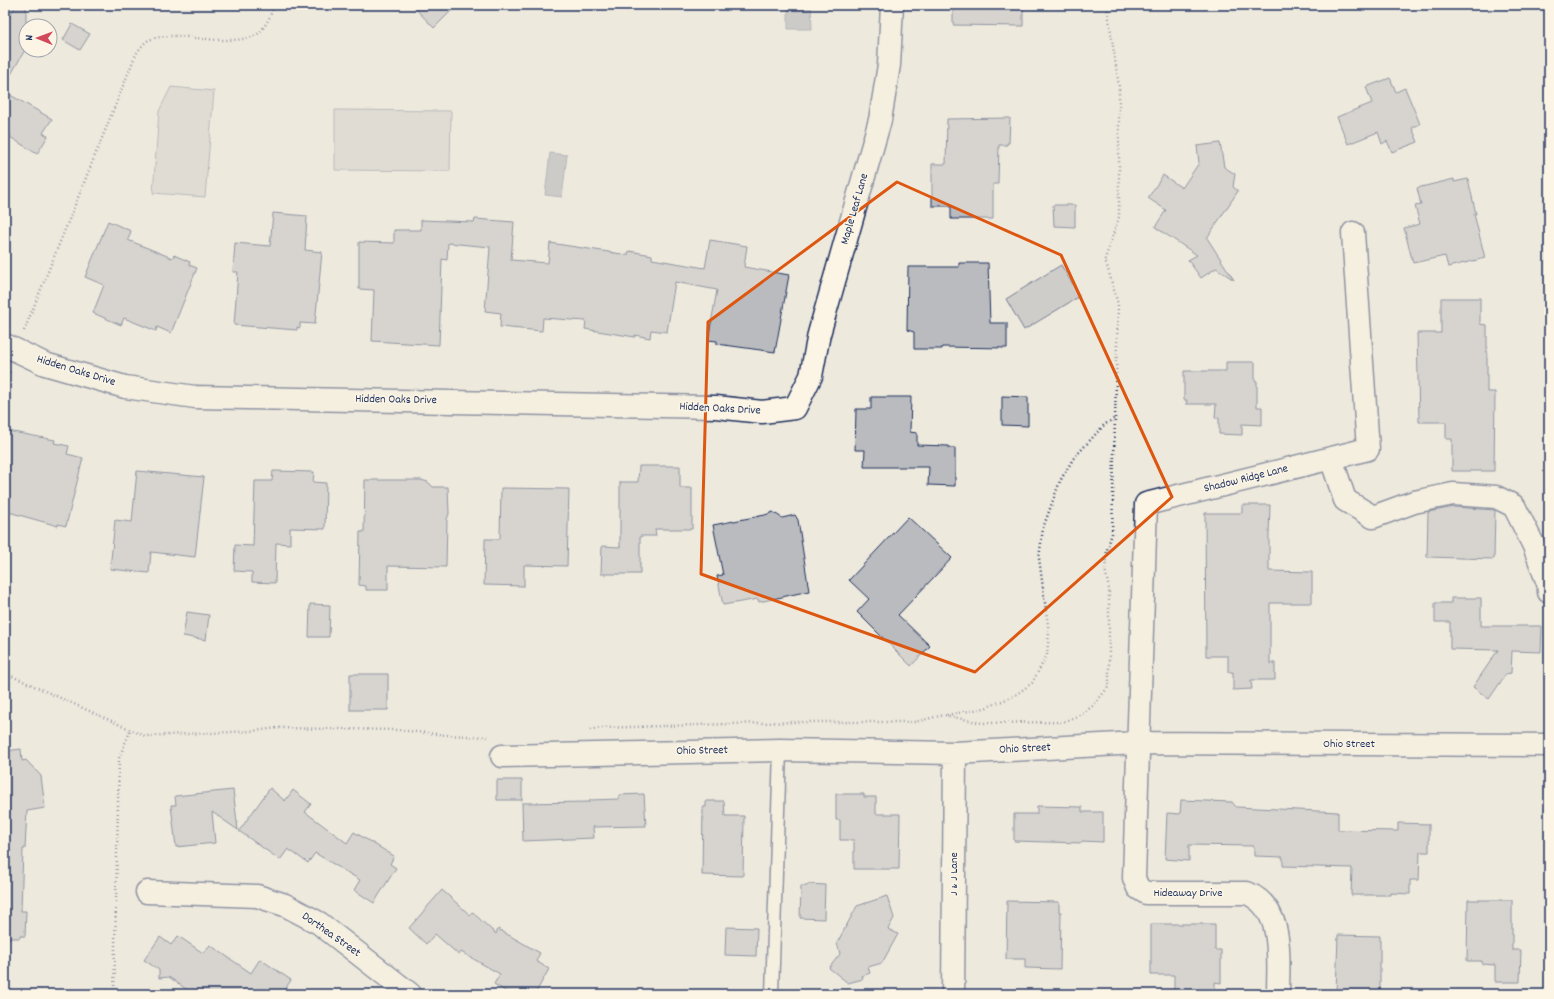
<svg xmlns="http://www.w3.org/2000/svg" width="1554" height="999" viewBox="0 0 1554 999" font-family="Dekko,sans-serif">
<rect width="100%" height="100%" fill="#eee9dd"/>
<filter id="ink" filterUnits="userSpaceOnUse"><feTurbulence type="fractalNoise" baseFrequency=".025" numOctaves="2"/><feDisplacementMap in="SourceGraphic" scale="8" xChannelSelector="R" yChannelSelector="G"/><feConvolveMatrix kernelMatrix="1 2 1 2 8 2 1 2 1" color-interpolation-filters="sRGB"/></filter>
<g filter="url(#ink)">
<!-- green -->
<path fill="#cfcdca" stroke="#757e94" d="M 171,87 L 214,91 L 205,197 L 153,193 L 159,111 Z
M 335,110 L 451,111 L 450,171 L 335,170 Z
M 1061,265 L 1080,296 L 1024,330 L 1006,299 Z"/>
<!-- water -->
<path fill="#a2a7af" stroke="#6c778f" d="M 788,5 L 811,5 L 812,29 L 788,29 Z
M 550,153 L 567,155 L 562,197 L 545,195 Z"/>
<!-- building -->
<path fill="#babbbe" stroke="#1b2f5e" d="M 16,5 L 26,5 L 26,48 L 5,85 L 5,25 Z
M 412,5 L 457,5 L 434,28 Z
M 953,5 L 1023,5 L 1023,26 L 953,25 Z
M 72,24 L 90,34 L 80,50 L 63,40 Z
M 1390,78 L 1396,92 L 1405,88 L 1420,124 L 1412,128 L 1418,142 L 1392,152 L 1387,141 L 1382,144 L 1378,132 L 1348,144 L 1337,117 L 1372,103 L 1366,87 Z
M 5,92 L 52,119 L 43,133 L 48,136 L 37,154 L 10,137 L 11,135 L 5,131 Z
M 1010,118 L 1009,143 L 1007,143 L 1007,145 L 999,145 L 998,184 L 993,184 L 993,219 L 951,219 L 951,206 L 932,206 L 932,164 L 946,164 L 947,119 Z
M 1220,143 L 1224,167 L 1235,174 L 1233,187 L 1238,191 L 1207,238 L 1234,280 L 1216,268 L 1201,278 L 1188,260 L 1197,255 L 1155,227 L 1166,210 L 1148,198 L 1163,175 L 1182,188 L 1199,163 L 1197,146 Z
M 1454,179 L 1454,182 L 1468,179 L 1476,214 L 1474,214 L 1485,258 L 1448,267 L 1445,256 L 1413,263 L 1404,228 L 1420,224 L 1415,206 L 1421,205 L 1417,188 Z
M 1053,205 L 1075,205 L 1075,227 L 1054,226 Z
M 273,213 L 307,216 L 305,250 L 322,252 L 315,324 L 300,323 L 300,328 L 297,327 L 297,330 L 234,325 L 238,272 L 233,272 L 235,243 L 270,246 Z
M 475,219 L 514,222 L 511,260 L 548,263 L 550,243 L 628,255 L 629,251 L 652,255 L 652,259 L 705,268 L 710,240 L 747,246 L 744,267 L 789,275 L 775,352 L 717,344 L 717,341 L 708,340 L 717,290 L 675,282 L 667,332 L 651,330 L 650,338 L 635,335 L 635,337 L 585,329 L 586,321 L 543,318 L 542,331 L 500,327 L 501,313 L 485,311 L 490,247 L 448,243 L 447,260 L 442,259 L 439,345 L 372,341 L 374,290 L 359,289 L 359,242 L 394,243 L 394,230 L 421,230 L 421,220 L 474,222 Z
M 108,221 L 131,231 L 128,240 L 172,258 L 174,255 L 190,262 L 189,265 L 197,268 L 171,333 L 157,327 L 156,331 L 124,318 L 121,325 L 93,313 L 104,285 L 85,277 Z
M 959,263 L 988,263 L 990,323 L 1007,323 L 1007,348 L 942,347 L 942,349 L 914,349 L 914,332 L 907,330 L 908,267 L 959,267 Z
M 1441,298 L 1480,298 L 1480,324 L 1487,325 L 1487,392 L 1495,392 L 1494,471 L 1452,471 L 1452,439 L 1446,439 L 1446,422 L 1419,422 L 1417,333 L 1441,333 Z
M 1226,362 L 1255,362 L 1255,381 L 1257,381 L 1257,407 L 1262,407 L 1262,425 L 1242,424 L 1242,435 L 1219,434 L 1219,418 L 1215,418 L 1216,404 L 1186,404 L 1187,400 L 1184,400 L 1184,371 L 1226,371 Z
M 1002,396 L 1028,397 L 1028,426 L 1002,425 Z
M 871,397 L 911,397 L 910,432 L 917,433 L 917,445 L 949,446 L 949,448 L 955,448 L 955,486 L 928,485 L 929,467 L 864,467 L 865,450 L 855,450 L 856,409 L 871,409 Z
M 8,431 L 55,440 L 54,443 L 69,446 L 67,454 L 83,458 L 66,526 L 58,524 L 58,526 L 5,511 L 5,432 Z
M 639,466 L 680,466 L 680,488 L 692,488 L 692,529 L 655,529 L 656,536 L 640,536 L 640,574 L 601,574 L 602,546 L 620,547 L 620,482 L 638,482 Z
M 137,471 L 204,477 L 195,557 L 151,552 L 149,573 L 110,569 L 115,520 L 132,522 Z
M 273,471 L 314,472 L 313,482 L 326,483 L 325,529 L 290,528 L 290,544 L 276,543 L 275,583 L 252,582 L 252,572 L 234,571 L 235,545 L 253,546 L 255,481 L 272,481 Z
M 365,480 L 421,480 L 428,482 L 433,487 L 448,487 L 449,514 L 447,519 L 446,567 L 388,566 L 388,590 L 366,590 L 366,586 L 359,585 L 360,532 L 364,532 Z
M 501,488 L 569,489 L 567,566 L 524,565 L 524,586 L 484,585 L 485,539 L 500,539 Z
M 1242,505 L 1270,505 L 1269,536 L 1269,571 L 1312,572 L 1312,603 L 1270,603 L 1270,663 L 1275,663 L 1275,680 L 1251,680 L 1252,689 L 1233,690 L 1233,672 L 1228,672 L 1228,656 L 1206,656 L 1205,513 L 1242,513 Z
M 1454,507 L 1495,510 L 1494,559 L 1427,557 L 1428,512 Z
M 773,512 L 782,518 L 795,515 L 798,520 L 809,591 L 759,602 L 758,599 L 723,605 L 717,576 L 723,575 L 713,525 L 765,515 Z
M 908,517 L 952,558 L 898,615 L 930,646 L 911,666 L 857,612 L 869,599 L 849,580 Z
M 1451,598 L 1481,598 L 1481,626 L 1542,626 L 1541,652 L 1512,651 L 1511,673 L 1506,674 L 1489,699 L 1473,687 L 1498,650 L 1450,649 L 1450,622 L 1435,622 L 1435,603 L 1451,603 Z
M 310,604 L 330,605 L 329,637 L 309,637 Z
M 187,612 L 209,615 L 206,640 L 183,636 Z
M 350,674 L 388,674 L 388,710 L 350,710 Z
M 21,749 L 22,761 L 26,760 L 41,776 L 45,808 L 27,811 L 25,849 L 23,849 L 21,911 L 26,911 L 25,936 L 20,936 L 20,938 L 5,938 L 5,751 Z
M 497,780 L 522,780 L 522,800 L 497,800 Z
M 270,788 L 285,801 L 293,790 L 311,804 L 305,812 L 347,843 L 354,832 L 394,856 L 390,864 L 396,868 L 374,903 L 354,890 L 360,880 L 315,853 L 308,863 L 288,849 L 280,860 L 239,831 Z
M 233,790 L 238,830 L 212,812 L 215,843 L 176,847 L 171,805 L 176,805 L 175,796 Z
M 644,794 L 646,826 L 593,827 L 594,838 L 523,841 L 522,803 L 590,802 L 590,800 L 619,799 L 619,795 Z
M 836,794 L 864,794 L 864,797 L 876,797 L 876,814 L 900,814 L 899,869 L 854,869 L 854,840 L 840,840 L 840,820 L 836,820 Z
M 1181,800 L 1232,802 L 1236,807 L 1338,812 L 1338,830 L 1398,831 L 1398,823 L 1429,824 L 1429,852 L 1420,852 L 1419,880 L 1410,880 L 1410,894 L 1390,893 L 1390,895 L 1351,895 L 1352,868 L 1283,866 L 1283,857 L 1254,856 L 1254,846 L 1189,845 L 1189,861 L 1165,859 L 1167,813 L 1180,814 Z
M 706,801 L 724,801 L 725,816 L 744,816 L 743,876 L 702,875 L 703,807 L 706,807 Z
M 1037,806 L 1082,807 L 1082,812 L 1103,812 L 1103,842 L 1082,841 L 1082,843 L 1014,841 L 1014,814 L 1037,814 Z
M 808,884 L 825,885 L 824,919 L 800,918 L 801,886 L 807,886 Z
M 442,890 L 470,915 L 472,912 L 496,934 L 498,929 L 540,953 L 536,961 L 549,969 L 535,994 L 510,994 L 494,984 L 500,974 L 461,952 L 459,955 L 435,934 L 426,944 L 409,928 Z
M 887,896 L 894,918 L 888,929 L 898,934 L 882,963 L 868,967 L 870,973 L 862,976 L 863,979 L 848,983 L 829,968 L 840,954 L 837,943 L 857,906 Z
M 1468,900 L 1512,900 L 1512,950 L 1521,950 L 1520,982 L 1495,982 L 1495,965 L 1482,964 L 1482,961 L 1467,961 Z
M 1007,901 L 1059,902 L 1059,912 L 1061,912 L 1060,969 L 1025,968 L 1025,959 L 1006,959 Z
M 1151,924 L 1215,924 L 1215,950 L 1221,950 L 1221,983 L 1215,982 L 1215,994 L 1174,994 L 1174,975 L 1151,975 Z
M 726,927 L 757,928 L 756,956 L 725,955 Z
M 1338,935 L 1380,936 L 1380,994 L 1336,994 Z
M 178,936 L 203,953 L 210,945 L 251,973 L 260,959 L 291,980 L 282,994 L 193,994 L 169,977 L 159,978 L 159,970 L 144,960 L 160,937 L 171,945 Z"/>
<g fill="none" stroke-linecap="round" stroke-linejoin="round">
<!-- lane casing -->
<g stroke="#1b2f5e" stroke-width="15">
<path id="lane" d="M 772,994 L 780,750"/>
</g>
<!-- street casing -->
<g stroke="#1b2f5e" stroke-width="25">
<path id="street" d="M 5,345 L 45,364 L 125,387 L 195,397 L 716,407 L 762,412 L 795,408 L 811,376 L 819,334 L 880,120 L 889,65 L 892,5
M 1331,458 L 1345,500 L 1373,517 L 1414,502 L 1453,494 L 1496,497 L 1514,506 L 1534,546 L 1548,583 L 1549,592
M 502,756 L 780,750 L 955,753 L 1137,743 L 1549,745
M 147,892 L 257,896 L 285,905 L 319,923 L 410,994
M 953,994 L 955,753
M 1278,994 C 1278,959 1285,909 1247,893 L 1146,893 L 1138,888 L 1134,878 L 1146,504 L 1368,449 L 1353,233"/>
</g>
<!-- path -->
<path stroke="#1b2f5e" stroke-width="2.5" stroke-dasharray="1 3" stroke-linecap="butt" d="M 24,331 L 136,54 C 140,49 144,42 149,40 C 158,36 169,36 179,36 C 198,38 246,46 260,32 C 267,24 271,15 274,5
M 5,384 L 10,371
M 5,673 L 145,736 L 253,731 L 278,728 L 398,730 L 446,735 L 490,737
M 947,715 L 985,708 L 1014,696 L 1032,683 L 1047,655 L 1049,633 L 1039,558 L 1043,528 L 1060,481 L 1073,459 L 1104,425 L 1115,418
M 590,730 L 600,728 L 795,722 L 914,722 L 944,715 L 982,723 L 1063,722 L 1082,714 L 1094,705 L 1109,686 L 1109,589 L 1105,569 L 1107,550 L 1112,533 L 1118,304 L 1105,259 L 1119,217 L 1119,87 L 1107,5
M 114,994 L 119,758 L 131,729"/>
<!-- lane -->
<use href="#lane" stroke="#fcf5e5" stroke-width="12"/>
<!-- street -->
<use href="#street" stroke="#fcf5e5" stroke-width="22"/>
</g>
</g>
<!-- marked area -->
<path d="M0 0H1554V999H0ZM 897,182 L 1061,255 L 1172,497 L 975,672 L 701,574 L 708,322 Z" fill="#eee9dd" fill-opacity=".55" fill-rule="evenodd"/>
<path fill="none" stroke="#de5710" stroke-width="3" stroke-linejoin="round" d="M 897,182 L 1061,255 L 1172,497 L 975,672 L 701,574 L 708,322 Z"/>
<g text-anchor="middle" dominant-baseline="central" stroke-width="3" stroke-linejoin="round" paint-order="stroke">
<!-- street labels -->
<g font-size="12" fill="#1b2f5e" stroke="#fcf5e5">
<text transform="translate(855 209) rotate(-74)">Maple Leaf Lane</text>
<text transform="translate(76 371) rotate(17)">Hidden Oaks Drive</text>
<text transform="translate(396 400) rotate(1)">Hidden Oaks Drive</text>
<text transform="translate(720 409) rotate(3)">Hidden Oaks Drive</text>
<text transform="translate(1246 479) rotate(-14)">Shadow Ridge Lane</text>
<text x="1349" y="744">Ohio Street</text>
<text transform="translate(1025 749) rotate(-3)">Ohio Street</text>
<text transform="translate(702 751) rotate(-1)">Ohio Street</text>
<text transform="translate(954 874) rotate(-90)">J &amp; J Lane</text>
<text x="1188" y="893">Hideaway Drive</text>
<text transform="translate(331 935) rotate(35)">Dorthea Street</text>
</g>
</g>
<!-- margin -->
<rect width="1554" height="999" fill="none" stroke="#fcf5e5" stroke-width="20"/>
<rect x="10" y="10" width="1534" height="979" fill="none" stroke="#1b2f5e" stroke-width="1.5" filter="url(#ink)"/>
<!-- north arrow -->
<g transform="translate(38 38) rotate(271)"><circle r="19" fill="#fcf5e5" stroke="#a2a6af"/>
<path d="M0-3L7 15L0 10L-7 15Z" fill="#d1495b"/>
<text y="-6" font-size="11" font-weight="bold" text-anchor="middle" fill="#1b2f5e">N</text>
</g>
</svg>
